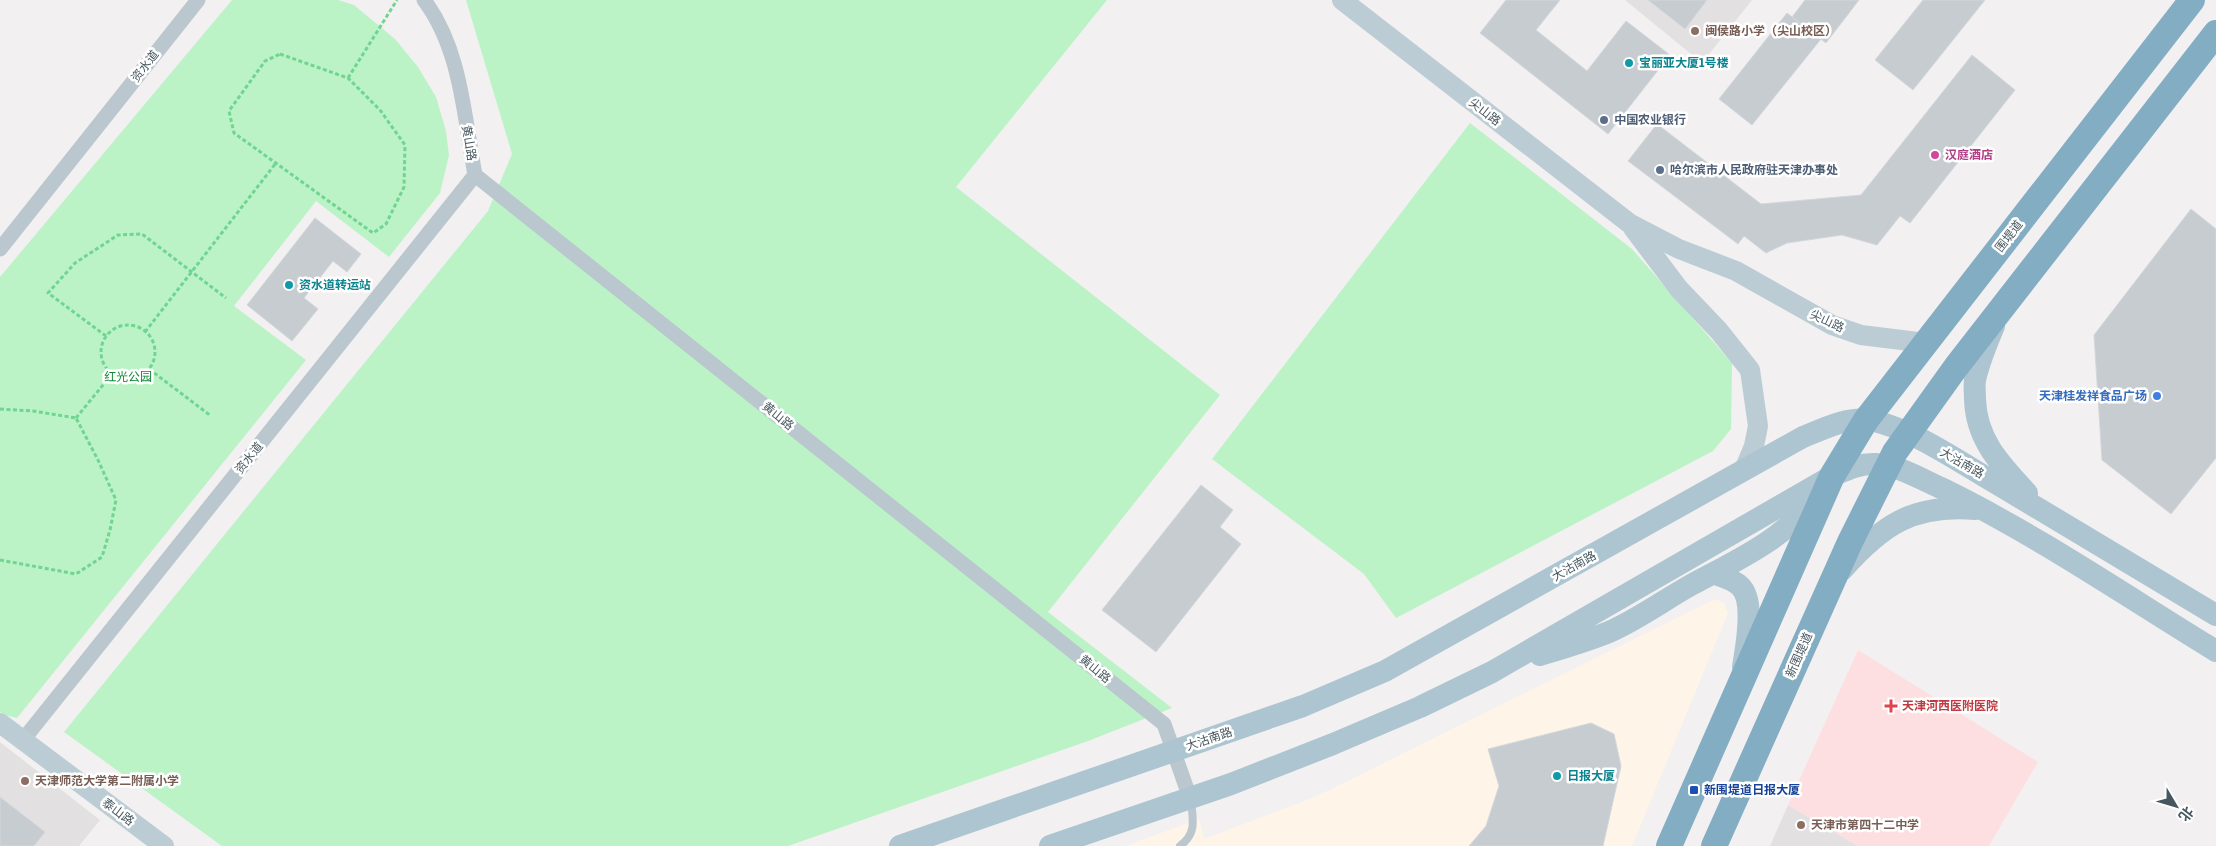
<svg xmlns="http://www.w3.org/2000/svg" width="2216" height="846" viewBox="0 0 2216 846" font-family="'Asap Condensed','Noto Sans SC',sans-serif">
<rect width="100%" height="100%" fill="#f2f0f0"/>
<!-- commercial -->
<path fill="#fef4e8" d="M 1715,599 L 1724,603 L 1728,613 L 1632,846 L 1125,846 L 1199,819 L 1204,839 L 1317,796 Z"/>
<!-- education -->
<path fill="#e3e0e2" d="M 1625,0 L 1752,0 L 1702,63 Z
M 0,742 L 100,820 L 79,846 L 0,846 Z
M 1788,805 L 1858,846 L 1770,846 Z"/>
<!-- medical -->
<path fill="#fddfe1" d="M 1858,650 L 2038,762 L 1989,846 L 1858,846 L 1788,805 Z"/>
<!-- green -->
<path fill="#bbf3c7" d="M 232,0 L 338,0 L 354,5 L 395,39 L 418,67 L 436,97 L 446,131 L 449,155 L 440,193 L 389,257 L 316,201 L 234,306 L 306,360 L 17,718 L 5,715 L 0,712 L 0,277 Z
M 466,0 L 1107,0 L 956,187 L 1220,395 L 1048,612 L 1172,708 L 1088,741 L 788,846 L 222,846 L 64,732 L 488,211 L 512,154 Z
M 1470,123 L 1632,249 L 1732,363 L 1731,429 L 1713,451 L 1396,618 L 1364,574 L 1212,459 Z"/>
<!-- building -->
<path fill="#c6ccd0" stroke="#d3d7dc" d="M 1506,0 L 1560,0 L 1536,30 L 1587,71 L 1626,21 L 1670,55 L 1608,134 L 1480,33 Z
M 1648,0 L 1707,0 L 1685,29 Z
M 1805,0 L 1859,0 L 1826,43 L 1792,17 Z
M 1923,0 L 1985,0 L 1913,90 L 1875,60 Z
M 1787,13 L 1821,39 L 1752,125 L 1719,99 Z
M 1972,55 L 2015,90 L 1910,223 L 1900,216 L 1877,245 L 1842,235 L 1787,243 L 1766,253 L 1744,236 L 1738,244 L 1628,161 L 1657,124 L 1761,204 L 1861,195 Z
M 2191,209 L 2216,229 L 2216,458 L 2171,514 L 2102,460 L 2094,335 Z
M 315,218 L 361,254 L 347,272 L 333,261 L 304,298 L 318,309 L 292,341 L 247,305 Z
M 1201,485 L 1233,510 L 1220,527 L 1241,544 L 1156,652 L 1102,610 Z
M 1591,723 L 1614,734 L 1621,766 L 1603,846 L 1469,846 L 1486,826 L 1499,786 L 1488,749 Z
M 0,797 L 45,832 L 34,846 L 0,846 Z"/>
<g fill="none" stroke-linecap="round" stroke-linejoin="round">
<!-- path -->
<path stroke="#6fd591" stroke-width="3" stroke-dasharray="4 2.5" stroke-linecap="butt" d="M 280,54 L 348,78 L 380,110 L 405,145 L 404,187 L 386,224 L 373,233 L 234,133 L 229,111 L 265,61 Z
M 348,78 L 397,0
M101 352a27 27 0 1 1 54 0a27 27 0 1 1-54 0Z
M 145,332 L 276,163
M 106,336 L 48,293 L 75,263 L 118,235 L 142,234 L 226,298
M 149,369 L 211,416
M 0,409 L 33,411 L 76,418
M 76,418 L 112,374
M 0,560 L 76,574 L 102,557 L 110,530 L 116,500 L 98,460 L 76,418"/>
<!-- lane -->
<path stroke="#bac7ce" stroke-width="8" d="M 1180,846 C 1197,833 1193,820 1191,801"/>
<!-- street -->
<path stroke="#bac7ce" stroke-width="15" d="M 424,0 C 461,49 464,116 475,175 L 1164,724 L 1190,798
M 0,249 L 198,0
M 23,740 L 475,175"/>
<!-- secondary -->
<path stroke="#bcccd5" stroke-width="20" d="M 1342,0 L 1629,223 L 1679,249 L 1736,271 L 1832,325 L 1861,335 L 1926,343
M 1633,228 L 1679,289 L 1719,331 L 1750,370 L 1758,426 L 1754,446 L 1744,470
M 0,723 L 164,846"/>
<!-- primary -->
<path stroke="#adc5d1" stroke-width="22" d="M 1994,326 C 1987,343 1979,361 1975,380 C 1974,386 1975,393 1975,399 C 1976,440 2001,465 2027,493
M 1842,570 C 1882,525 1913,504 1975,509
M 1715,574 C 1723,577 1733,579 1740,586 C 1756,601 1746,647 1743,667
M 1540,655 C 1563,648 1587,641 1609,632 C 1637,620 1664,600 1691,585 C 1737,560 1785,539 1817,496
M 900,846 L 1303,706 L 1385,671 L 1803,437 C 1823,429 1846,417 1869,420 C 1909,427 1958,461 1994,482 C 2068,526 2142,570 2216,615
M 1050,846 L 1231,784 L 1333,744 L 1420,707 L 1492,672 L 1832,476 C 1846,470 1860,463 1876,464 C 1898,465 1923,480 1943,489 C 2037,535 2126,596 2216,651"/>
<!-- highway -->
<path stroke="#83adc3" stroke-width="26" d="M 1669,846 L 1832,476 L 1866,420 L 2192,0
M 1714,846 L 1850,542 L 1895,452 L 1956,367 L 2216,33"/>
</g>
<!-- markers -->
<g fill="#8d6e63" stroke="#fff" stroke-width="2">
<circle cx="1695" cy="31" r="5"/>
<circle cx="25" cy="781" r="5"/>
<circle cx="1801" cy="825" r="5"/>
</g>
<g fill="#0f9aa8" stroke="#fff" stroke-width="2">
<circle cx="1629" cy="63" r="5"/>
<circle cx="289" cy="285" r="5"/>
<circle cx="1557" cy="776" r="5"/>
</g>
<g fill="#5c6f8a" stroke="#fff" stroke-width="2">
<circle cx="1604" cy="120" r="5"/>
<circle cx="1660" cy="170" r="5"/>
</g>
<circle fill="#d1479c" stroke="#fff" stroke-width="2" cx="1935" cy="155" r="5"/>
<circle fill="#3f7fe0" stroke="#fff" stroke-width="2" cx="2157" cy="396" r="5"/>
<path fill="#e0444e" stroke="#fff" stroke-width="2" d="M1888.5 698.5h5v5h5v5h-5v5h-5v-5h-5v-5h5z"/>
<rect fill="#1a4fb4" stroke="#fff" stroke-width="2" x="1689" y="785" width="10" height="10" rx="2.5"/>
<g text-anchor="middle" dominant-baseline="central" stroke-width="5" stroke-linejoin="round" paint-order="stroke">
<!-- education labels -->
<g font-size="12" font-weight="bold" fill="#785e54" stroke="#fff" text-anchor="start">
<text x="1705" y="31">闽侯路小学（尖山校区）</text>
<text x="35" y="781">天津师范大学第二附属小学</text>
<text x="1811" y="825">天津市第四十二中学</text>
</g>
<!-- culture labels -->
<g font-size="12" font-weight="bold" fill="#0d838f" stroke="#fff" text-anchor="start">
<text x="1639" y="63">宝丽亚大厦1号楼</text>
<text x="299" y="285">资水道转运站</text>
<text x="1567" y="776">日报大厦</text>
</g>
<!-- street labels -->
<g font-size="12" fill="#46575f" stroke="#fff">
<text transform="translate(145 66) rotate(-52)">资水道</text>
<text transform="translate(1485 112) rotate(38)">尖山路</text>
<text transform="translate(469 143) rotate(80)">黄山路</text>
<text transform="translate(2009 236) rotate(-52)">围堤道</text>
<text transform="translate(1827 321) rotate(25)">尖山路</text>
<text transform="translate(778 416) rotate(39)">黄山路</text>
<text transform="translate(249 458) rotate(-51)">资水道</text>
<text transform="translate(1962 463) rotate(30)">大沽南路</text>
<text transform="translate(1574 566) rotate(-29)">大沽南路</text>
<text transform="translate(1799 655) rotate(-66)">新围堤道</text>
<text transform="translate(1095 669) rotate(39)">黄山路</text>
<text transform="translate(1209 739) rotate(-19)">大沽南路</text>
<text transform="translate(118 812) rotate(37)">泰山路</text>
</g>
<!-- service labels -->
<g font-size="12" font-weight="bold" fill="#4e5e75" stroke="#fff" text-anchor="start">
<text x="1614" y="120">中国农业银行</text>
<text x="1670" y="170">哈尔滨市人民政府驻天津办事处</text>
</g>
<!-- hotel labels -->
<g font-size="12" font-weight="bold" fill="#b23c85" stroke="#fff" text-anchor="start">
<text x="1945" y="155">汉庭酒店</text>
</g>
<!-- park labels -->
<g font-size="12" fill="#0f8836" stroke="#fff">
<text x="128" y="377">红光公园</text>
</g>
<!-- shop labels -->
<g font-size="12" font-weight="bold" fill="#366cbe" stroke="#fff" text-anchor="end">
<text x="2147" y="396">天津桂发祥食品广场</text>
</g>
<!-- health labels -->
<g font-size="12" font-weight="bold" fill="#be3a42" stroke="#fff" text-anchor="start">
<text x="1902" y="706">天津河西医附医院</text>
</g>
<!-- transit labels -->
<g font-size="12" font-weight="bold" fill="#164399" stroke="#fff" text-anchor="start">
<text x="1704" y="790">新围堤道日报大厦</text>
</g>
</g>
<!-- north arrow -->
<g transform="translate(2176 806) rotate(128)" stroke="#ffffff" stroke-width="4" paint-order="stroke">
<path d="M0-4L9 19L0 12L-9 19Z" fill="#46575f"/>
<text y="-8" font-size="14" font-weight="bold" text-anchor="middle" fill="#46575f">北</text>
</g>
</svg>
